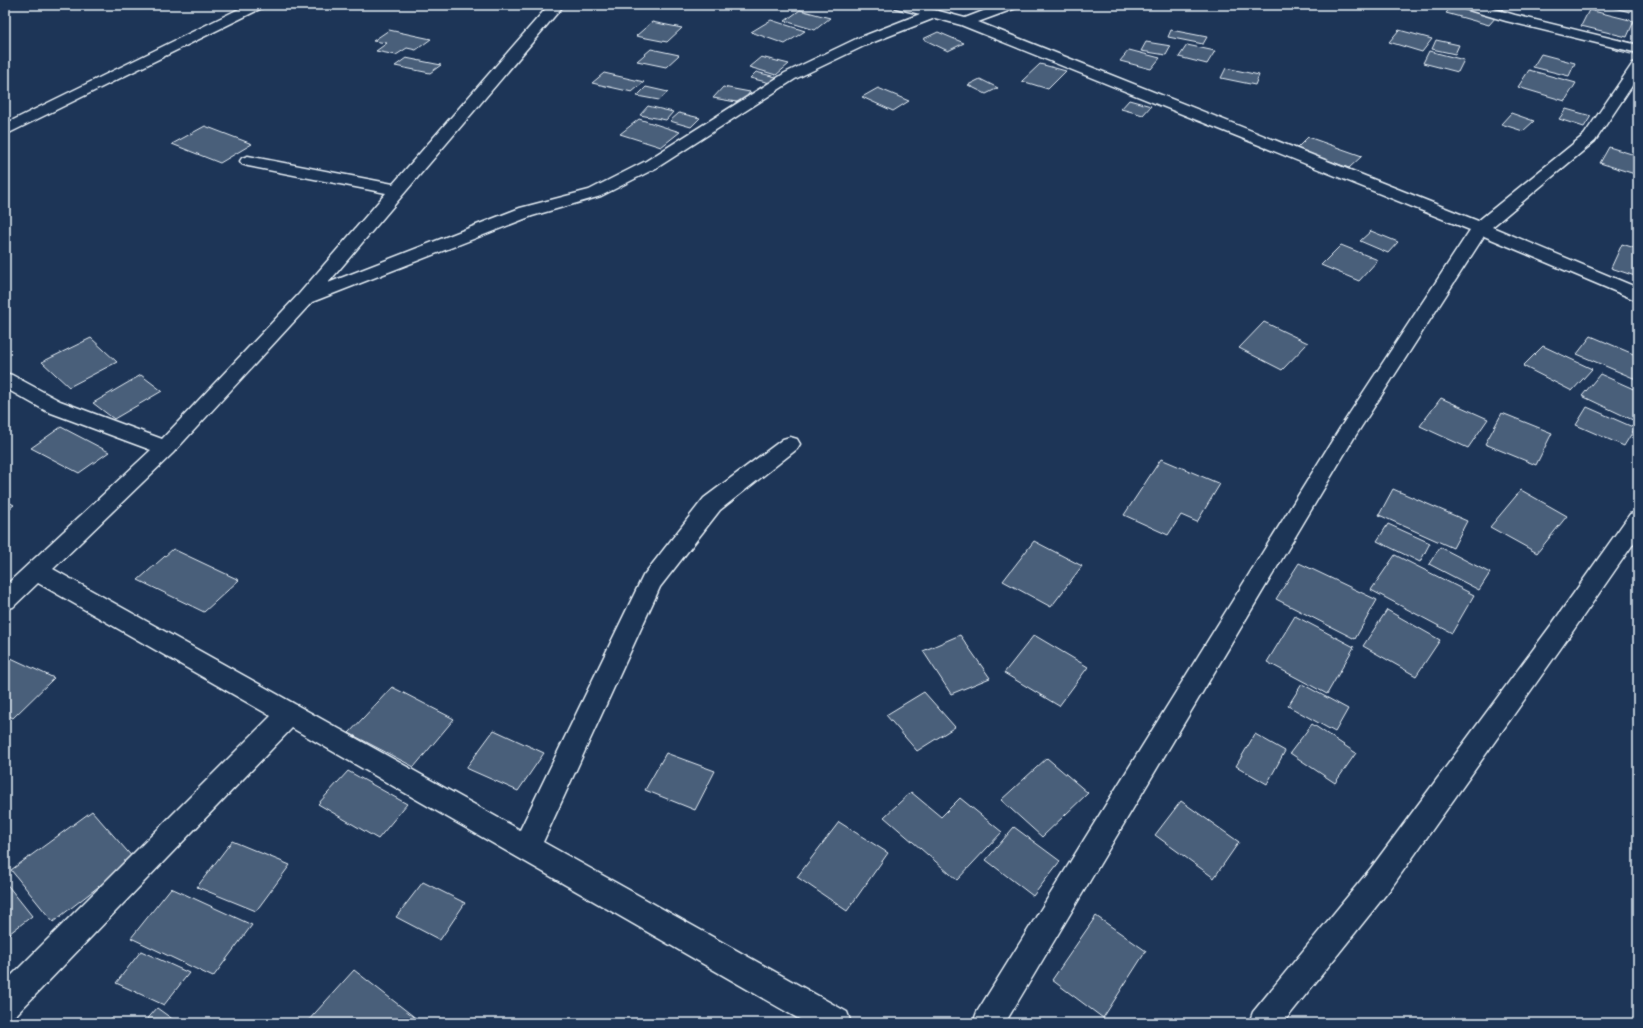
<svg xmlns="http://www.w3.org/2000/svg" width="1643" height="1028" viewBox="0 0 1643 1028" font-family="'Architects Daughter',sans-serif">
<rect width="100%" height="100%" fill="#1d3557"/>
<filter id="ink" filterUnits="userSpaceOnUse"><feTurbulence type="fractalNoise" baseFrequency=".025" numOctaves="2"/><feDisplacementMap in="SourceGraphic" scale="8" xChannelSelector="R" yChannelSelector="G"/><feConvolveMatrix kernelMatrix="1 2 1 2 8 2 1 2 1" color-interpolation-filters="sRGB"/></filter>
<g filter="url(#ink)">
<!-- building -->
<path fill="#495e7a" stroke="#e8f1f8" d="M 1453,5 L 1477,11 L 1483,5 L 1503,9 L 1489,25 L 1446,13 Z
M 1607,5 L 1635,5 L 1630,12 L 1606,6 Z
M 800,10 L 830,18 L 815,30 L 785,21 Z
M 1589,10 L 1634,21 L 1627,37 L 1581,26 Z
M 771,20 L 805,31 L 785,44 L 751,32 Z
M 652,22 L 682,28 L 667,42 L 636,36 Z
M 389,30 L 431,39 L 416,50 L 407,48 L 396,55 L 376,51 L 387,43 L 373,41 Z
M 1171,30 L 1207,37 L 1203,44 L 1168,37 Z
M 1399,30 L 1432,39 L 1422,52 L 1389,42 Z
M 938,32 L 964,43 L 948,51 L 923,39 Z
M 1618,39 L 1638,44 L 1638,56 L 1612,49 Z
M 1436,40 L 1459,45 L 1455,54 L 1432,49 Z
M 1146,42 L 1171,46 L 1166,55 L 1141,51 Z
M 1187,45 L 1215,51 L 1207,64 L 1179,57 Z
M 651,49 L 679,55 L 666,67 L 637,61 Z
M 1129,50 L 1160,58 L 1151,69 L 1120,61 Z
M 1429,51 L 1464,60 L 1458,72 L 1423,63 Z
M 1541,54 L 1575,63 L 1569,76 L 1533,67 Z
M 761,57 L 789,64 L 776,75 L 749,67 Z
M 406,58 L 441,65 L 430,73 L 395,66 Z
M 1040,64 L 1066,71 L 1048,89 L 1022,81 Z
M 1226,68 L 1259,75 L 1255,85 L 1221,78 Z
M 1529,70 L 1576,83 L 1565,101 L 1518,87 Z
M 756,72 L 776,77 L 770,83 L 750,78 Z
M 604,73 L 644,82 L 632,92 L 592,83 Z
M 980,79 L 998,88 L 986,94 L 968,85 Z
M 646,87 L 668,92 L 659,100 L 637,96 Z
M 723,87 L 750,92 L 742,103 L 713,98 Z
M 878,88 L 909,101 L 893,111 L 862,97 Z
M 1129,100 L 1151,106 L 1143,115 L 1121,109 Z
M 648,106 L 673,112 L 666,120 L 640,115 Z
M 1566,109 L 1591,116 L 1584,127 L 1559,119 Z
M 679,113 L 700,118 L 691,127 L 670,121 Z
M 1511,113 L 1534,121 L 1523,131 L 1501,124 Z
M 639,119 L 680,132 L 661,147 L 620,134 Z
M 205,126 L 252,144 L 220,163 L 172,144 Z
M 1308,137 L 1362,156 L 1349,168 L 1296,149 Z
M 1609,147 L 1638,156 L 1638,175 L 1600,163 Z
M 1371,231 L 1398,242 L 1388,253 L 1360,241 Z
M 1622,244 L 1638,249 L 1638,277 L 1611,268 Z
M 1341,245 L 1378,260 L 1359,281 L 1321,265 Z
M 1264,322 L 1308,343 L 1282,370 L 1239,348 Z
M 1591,336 L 1638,356 L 1638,380 L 1577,354 Z
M 91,338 L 117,362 L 69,387 L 42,362 Z
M 1543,346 L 1592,369 L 1572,391 L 1523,366 Z
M 1600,374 L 1638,391 L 1637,422 L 1582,396 Z
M 141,375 L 162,391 L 114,419 L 93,403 Z
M 1441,398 L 1488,419 L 1468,448 L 1420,426 Z
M 1587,407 L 1635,428 L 1624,446 L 1576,425 Z
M 1502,413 L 1552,433 L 1536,465 L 1485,444 Z
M 61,427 L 109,452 L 79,473 L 31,448 Z
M 1161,459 L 1220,484 L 1197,522 L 1181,515 L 1168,535 L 1124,515 Z
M 1393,489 L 1467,521 L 1453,548 L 1379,515 Z
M 1521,490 L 1567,516 L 1537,553 L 1490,527 Z
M 5,500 L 14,505 L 5,512 Z
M 1388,524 L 1430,543 L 1420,562 L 1377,541 Z
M 1034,541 L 1082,566 L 1051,607 L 1003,581 Z
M 1440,547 L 1490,573 L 1479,590 L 1429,564 Z
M 173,549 L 239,580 L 204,612 L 138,580 Z
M 1395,555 L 1474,595 L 1452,633 L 1371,590 Z
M 1299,563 L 1377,600 L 1355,639 L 1276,599 Z
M 1387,610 L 1440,640 L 1416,676 L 1363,646 Z
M 1295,616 L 1354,647 L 1327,694 L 1267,662 Z
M 960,635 L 990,678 L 951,694 L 923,651 Z
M 1034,635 L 1088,667 L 1059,706 L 1004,673 Z
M 11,658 L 54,678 L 13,718 L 5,714 L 5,663 Z
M 1302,684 L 1348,709 L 1335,732 L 1288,706 Z
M 392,687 L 454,719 L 414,767 L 349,733 Z
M 924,692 L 955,727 L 917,751 L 886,715 Z
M 1312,724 L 1356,753 L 1335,783 L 1290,753 Z
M 494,730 L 544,753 L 518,791 L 466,768 Z
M 1255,734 L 1285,751 L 1267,784 L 1236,766 Z
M 666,753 L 715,771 L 695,810 L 645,790 Z
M 1047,758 L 1088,793 L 1042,837 L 1001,800 Z
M 348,771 L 407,804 L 378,839 L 318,804 Z
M 911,792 L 941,817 L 960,798 L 1002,832 L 957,880 L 884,817 Z
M 1181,801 L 1239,842 L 1214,878 L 1155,835 Z
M 92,811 L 134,859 L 53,922 L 11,870 Z
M 839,822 L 888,853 L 847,911 L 797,877 Z
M 1014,827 L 1060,861 L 1033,896 L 986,860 Z
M 232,841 L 290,865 L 256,911 L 197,887 Z
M 5,882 L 32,916 L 5,937 Z
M 423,882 L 465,903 L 440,940 L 396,917 Z
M 171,888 L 252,925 L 213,977 L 131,938 Z
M 1096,916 L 1146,951 L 1103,1018 L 1052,980 Z
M 141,951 L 189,973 L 164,1005 L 116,983 Z
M 354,970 L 422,1023 L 306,1023 Z
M 157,1008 L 178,1023 L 144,1023 Z"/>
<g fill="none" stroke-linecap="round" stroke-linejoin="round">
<!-- minor casing -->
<g stroke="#e8f1f8" stroke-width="3">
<path id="minor" d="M 247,5 L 264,5 L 262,8 L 5,135 L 5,124 Z
M 549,5 L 564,5 L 328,283 L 520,208 L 589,190 L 646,161 L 785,73 L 856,39 L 920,14 L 896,8 L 894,5 L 916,5 L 965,18 L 999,5 L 1018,5 L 1016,8 L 978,22 L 1478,221 L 1584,135 L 1633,63 L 1638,62 L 1638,77 L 1595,141 L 1492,227 L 1638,288 L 1638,301 L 1484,236 L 1354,438 L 1005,1023 L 973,1023 L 977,1012 L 1340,428 L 1470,230 L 961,25 L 935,18 L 866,45 L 795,79 L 658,167 L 601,196 L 532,216 L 312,302 L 173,453 L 53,569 L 520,830 L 643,576 L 704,498 L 783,439 L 790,437 L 797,439 L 800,444 L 797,449 L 720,510 L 660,587 L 543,842 L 847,1012 L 851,1023 L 806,1023 L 292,728 L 16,1015 L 5,1019 L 5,982 L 271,716 L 38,583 L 13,607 L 5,609 L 5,586 L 151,450 L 46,411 L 5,388 L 5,373 L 12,375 L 60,401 L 162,439 L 299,294 L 386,193 L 248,166 L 242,164 L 240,161 L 242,158 L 248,156 L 393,184 Z
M 1460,5 L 1481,5 L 1515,15 L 1638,45 L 1638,53 L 1506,21 L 1462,8 Z"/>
</g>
<!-- major casing -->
<g stroke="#e8f1f8" stroke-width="3">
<path id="major" d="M 1638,512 L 1638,537 L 1568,638 L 1391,888 L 1283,1023 L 1249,1023 L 1253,1012 L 1371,868 L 1552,624 L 1630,514 Z"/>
</g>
<!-- minor -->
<use href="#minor" fill="#1d3557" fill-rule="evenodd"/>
<!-- major -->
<use href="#major" fill="#1d3557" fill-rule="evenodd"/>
</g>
</g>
<!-- margin -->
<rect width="1643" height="1028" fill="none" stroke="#1d3557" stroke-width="20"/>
<rect x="10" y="10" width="1623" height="1008" fill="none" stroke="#e8f1f8" stroke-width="1.5" filter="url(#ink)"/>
</svg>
